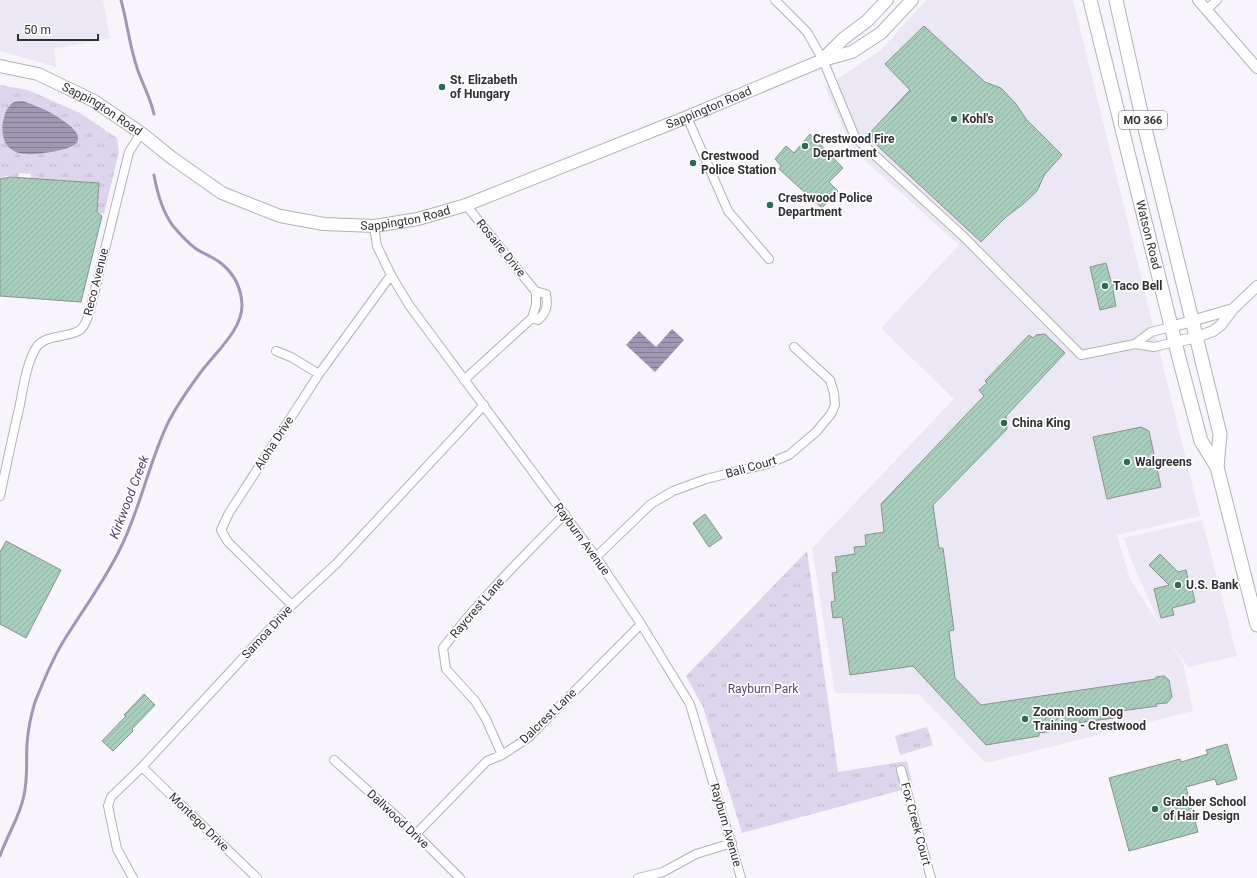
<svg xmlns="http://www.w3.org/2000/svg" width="1257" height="878" viewBox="0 0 1257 878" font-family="Roboto,sans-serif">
<defs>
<pattern id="park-tufts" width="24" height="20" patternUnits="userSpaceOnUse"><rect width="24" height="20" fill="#ddd4ed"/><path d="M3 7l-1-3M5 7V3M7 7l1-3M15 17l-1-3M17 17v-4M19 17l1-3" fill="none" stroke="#beb6cc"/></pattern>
<pattern id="water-rules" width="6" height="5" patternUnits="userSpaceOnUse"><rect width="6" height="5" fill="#a296b5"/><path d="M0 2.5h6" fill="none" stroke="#847b94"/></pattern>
<pattern id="building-hatch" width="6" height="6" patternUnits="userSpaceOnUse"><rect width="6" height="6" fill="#a8cdbc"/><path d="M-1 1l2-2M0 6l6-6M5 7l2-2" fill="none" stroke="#91b0a2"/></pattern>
</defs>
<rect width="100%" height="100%" fill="#f7f5fb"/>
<!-- built -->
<path fill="#ebe7f4" d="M 0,0 L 103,0 L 110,38 L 54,49 L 56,67 L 0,51 Z
M 926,0 L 1073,0 L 1200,516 L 1117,535 L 1130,579 L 1162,629 L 1132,562 L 1124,538 L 1202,520 L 1237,656 L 1188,667 L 1168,639 L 1183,663 L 1193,711 L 986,763 L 918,694 L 835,693 L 812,548 L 954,399 L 881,328 L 959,245 L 853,150 L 825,87 L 881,50 Z"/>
<!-- park -->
<path fill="url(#park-tufts)" d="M 0,85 L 28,90 L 80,113 L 117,138 L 119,152 L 104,214 L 97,212 L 99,183 L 31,179 L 31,174 L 19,173 L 18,177 L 7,176 L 0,178 Z
M 807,551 L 838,772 L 907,761 L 913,787 L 742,833 L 703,707 L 686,676 Z
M 927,727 L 933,745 L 900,755 L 895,736 Z"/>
<!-- water -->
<path fill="url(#water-rules)" d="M 23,101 C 32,105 43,108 51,113 C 89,135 88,148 43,153 C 36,154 27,155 19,153 C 0,148 0,126 6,111 C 8,108 10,104 14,102 C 17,101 21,101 23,101 Z
M 672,329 L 684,340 L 655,372 L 626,345 L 639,331 L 656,347 Z"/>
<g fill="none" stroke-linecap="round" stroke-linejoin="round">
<!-- stream -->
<path stroke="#a296b5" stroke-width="3" d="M 121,0 C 128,25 130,52 140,76 C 145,89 151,100 154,114
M 0,856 C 7,835 20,817 24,795 C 28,778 26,761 27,744 C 28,730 31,715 35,702 C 43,682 52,660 63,642 C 82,611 104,582 120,549 C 140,510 148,465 167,425 C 175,408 187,391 198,376 C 212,355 243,331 242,304 C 241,288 234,274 222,264 C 214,257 203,254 195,248 C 187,242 179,233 173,226 C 162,211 157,192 154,175"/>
</g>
<!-- building -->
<path fill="url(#building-hatch)" stroke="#8b918e" d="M 924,26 L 985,82 L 1001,88 L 1016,104 L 1026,119 L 1062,155 L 1045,174 L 1037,191 L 1022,205 L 1006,217 L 981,242 L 867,136 L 910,90 L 885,64 Z
M 810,134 L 843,168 L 829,182 L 838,191 L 822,208 L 779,169 L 781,166 L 775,159 L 786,146 L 794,153 Z
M 10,177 L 99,183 L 97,212 L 102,216 L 81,302 L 0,296 L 0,179 Z
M 1106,263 L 1111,281 L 1114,281 L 1116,290 L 1113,291 L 1116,306 L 1100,310 L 1090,267 Z
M 1045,334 L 1065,353 L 1006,416 L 1007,429 L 933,505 L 939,548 L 943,548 L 954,630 L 949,631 L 955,678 L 981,705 L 1155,679 L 1156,677 L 1164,676 L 1169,680 L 1172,697 L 1167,703 L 1156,704 L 1157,706 L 1114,712 L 1114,718 L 1076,723 L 1077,728 L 1039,733 L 1039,736 L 986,745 L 913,666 L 850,675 L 842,617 L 833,618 L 831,602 L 835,601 L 832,573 L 837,572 L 835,557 L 855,554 L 854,547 L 866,546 L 865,535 L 884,532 L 881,504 L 984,396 L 979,390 L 987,383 L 985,381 L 1029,335 L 1033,338 L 1036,335 Z
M 1141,427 L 1149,431 L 1161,487 L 1107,499 L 1093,437 Z
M 705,514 L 722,538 L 709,547 L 693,523 Z
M 6,541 L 61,570 L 26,638 L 0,624 L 0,552 Z
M 1160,554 L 1178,572 L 1186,570 L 1189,583 L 1191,583 L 1195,602 L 1172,608 L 1174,615 L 1161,618 L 1154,589 L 1169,585 L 1149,565 Z
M 144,694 L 155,705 L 132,729 L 133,731 L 113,751 L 102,741 L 126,716 L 124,715 Z
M 1227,744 L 1237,779 L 1217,785 L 1215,779 L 1186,787 L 1198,832 L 1129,851 L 1109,778 L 1180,759 L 1181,762 L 1208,754 L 1206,750 Z"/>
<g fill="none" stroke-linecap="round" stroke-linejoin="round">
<!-- minor casing -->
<g stroke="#b3b1b7" stroke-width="10">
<path id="minor" d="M 775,0 L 807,32 L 823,60 L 855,137 L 964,237 L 1081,355 L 1135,344 L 1154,347 L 1175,342
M 1206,10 L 1217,0
M 687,117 L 728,211 L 769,259
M 374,226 L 377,246 L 391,275 L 409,305 L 596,557 L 641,624 L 690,704 L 741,878
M 532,318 L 538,320 C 547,312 548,305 546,294 L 535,291
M 1135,344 L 1151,332 L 1171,327
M 276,351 L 291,357 L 319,374
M 464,380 L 532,318 L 536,305 L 536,292 L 466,205
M 0,496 C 6,467 12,438 19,409 C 23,390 26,364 36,348 C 44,334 69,338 80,330 C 85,326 87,319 89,314 L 129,152 L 141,133
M 596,557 L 651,504 L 673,491 L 706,479 L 767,464 L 789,455 L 816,432 L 831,414 L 835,405 L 834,393 L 830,380 L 794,347
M 292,605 L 228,542 L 221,530 L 229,513 L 319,374 L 391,275
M 502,755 L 486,719 L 475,701 L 446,669 L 443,648 C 479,600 523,557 565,514
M 334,760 L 416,834 L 460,878
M 142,767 L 257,878
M 901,770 L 931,878
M 416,834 L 487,761 L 502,755 L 528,738 L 641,624
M 133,878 L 117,849 L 108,806 L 111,797 L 142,767 L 292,605 L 337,563 L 484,405
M 638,878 L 663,872 L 696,854 L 732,843"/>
</g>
<!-- tertiary casing -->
<g stroke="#b3b1b7" stroke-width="12">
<path id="tertiary" d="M 1198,0 L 1257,68
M 1171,327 L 1233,309
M 1175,342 L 1197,337 L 1213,331 L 1221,325 L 1233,309 L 1257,286"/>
</g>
<!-- secondary casing -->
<g stroke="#b3b1b7" stroke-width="14">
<g id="secondary">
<path d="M 823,59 L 843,39 L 867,21 L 887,0"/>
<path id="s1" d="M 0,66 L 38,74 L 94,101 L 141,133 L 172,158 L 222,193 L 242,201 L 280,216 L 324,224 L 374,226 L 418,219 L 466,205 L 687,117 L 823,60 L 852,52 L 881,33 L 912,0"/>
</g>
</g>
<!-- primary casing -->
<g stroke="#b3b1b7" stroke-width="15">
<g id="primary">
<path id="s2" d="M 1090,0 L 1180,362 L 1201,441 L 1217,467 L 1257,625"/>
<path d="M 1116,0 L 1140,108 L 1220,434 L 1217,467"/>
</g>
</g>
<!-- minor -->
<use href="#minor" stroke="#fff" stroke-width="8"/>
<!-- tertiary -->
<use href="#tertiary" stroke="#fff" stroke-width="10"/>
<!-- secondary -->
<use href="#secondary" stroke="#fff" stroke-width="12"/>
<!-- primary -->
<use href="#primary" stroke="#fff" stroke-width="13"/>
</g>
<!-- markers -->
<g fill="#2f6952" stroke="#fff" stroke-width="1.5">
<circle cx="442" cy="87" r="4"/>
<circle cx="954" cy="119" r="4"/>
<circle cx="805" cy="146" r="4"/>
<circle cx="693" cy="163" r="4"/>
<circle cx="770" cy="205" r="4"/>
<circle cx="1105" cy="286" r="4"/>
<circle cx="1004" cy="423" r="4"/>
<circle cx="1127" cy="462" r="4"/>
<circle cx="1178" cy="585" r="4"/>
<circle cx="1025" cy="719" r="4"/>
<circle cx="1155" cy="809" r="4"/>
</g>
<g text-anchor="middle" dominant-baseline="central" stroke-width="3.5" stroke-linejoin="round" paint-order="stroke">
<!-- shield labels -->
<rect fill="#fff" stroke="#6e6d6f" stroke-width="1" x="1119" y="111" width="48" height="18" rx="3"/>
<g font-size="11" font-weight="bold" fill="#302f31">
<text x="1143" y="120">MO 366</text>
</g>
<!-- poi labels -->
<g font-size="12" font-weight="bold" fill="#302f31" stroke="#fff" text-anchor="start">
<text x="450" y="80">St. Elizabeth<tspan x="450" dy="14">of Hungary</tspan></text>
<text x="962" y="119">Kohl's</text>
<text x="813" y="139">Crestwood Fire<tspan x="813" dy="14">Department</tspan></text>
<text x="701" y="156">Crestwood<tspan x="701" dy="14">Police Station</tspan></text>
<text x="778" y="198">Crestwood Police<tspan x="778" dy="14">Department</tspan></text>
<text x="1113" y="286">Taco Bell</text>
<text x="1012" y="423">China King</text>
<text x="1135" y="462">Walgreens</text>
<text x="1186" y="585">U.S. Bank</text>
<text x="1033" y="712">Zoom Room Dog<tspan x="1033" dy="14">Training - Crestwood</tspan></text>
<text x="1163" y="802">Grabber School<tspan x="1163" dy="14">of Hair Design</tspan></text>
</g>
<!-- street labels -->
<g font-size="12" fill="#302f31" stroke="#fff">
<text stroke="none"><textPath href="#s1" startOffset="772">Sappington Road</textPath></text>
<text stroke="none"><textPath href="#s1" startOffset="112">Sappington Road</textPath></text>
<text stroke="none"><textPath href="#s1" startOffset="448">Sappington Road</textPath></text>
<text stroke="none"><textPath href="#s2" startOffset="242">Watson Road</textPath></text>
<text transform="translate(501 248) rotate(51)">Rosaire Drive</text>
<text transform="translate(96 282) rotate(-76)">Reco Avenue</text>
<text transform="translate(274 443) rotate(-57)">Aloha Drive</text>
<text transform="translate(751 467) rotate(-16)">Bali Court</text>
<text transform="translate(582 539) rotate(54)">Rayburn Avenue</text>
<text transform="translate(477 608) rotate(-49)">Raycrest Lane</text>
<text transform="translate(267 632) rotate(-47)">Samoa Drive</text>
<text transform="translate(548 716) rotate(-44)">Dalcrest Lane</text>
<text transform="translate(398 819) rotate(43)">Dallwood Drive</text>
<text transform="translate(199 822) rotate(44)">Montego Drive</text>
<text transform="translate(916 824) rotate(75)">Fox Creek Court</text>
<text transform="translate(726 825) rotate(74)">Rayburn Avenue</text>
</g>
<!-- park labels -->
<g font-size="12" fill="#584572" stroke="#fff">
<text x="763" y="689">Rayburn Park</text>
</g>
<!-- water labels -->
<g font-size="13" font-style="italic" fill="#523f6c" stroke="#fff">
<text transform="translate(129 497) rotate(-69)">Kirkwood Creek</text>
</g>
</g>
<!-- scale -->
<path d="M18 34v6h80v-6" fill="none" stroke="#302f31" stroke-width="2"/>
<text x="24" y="34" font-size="12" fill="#302f31" stroke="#ffffff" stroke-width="3" paint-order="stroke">50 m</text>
</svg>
